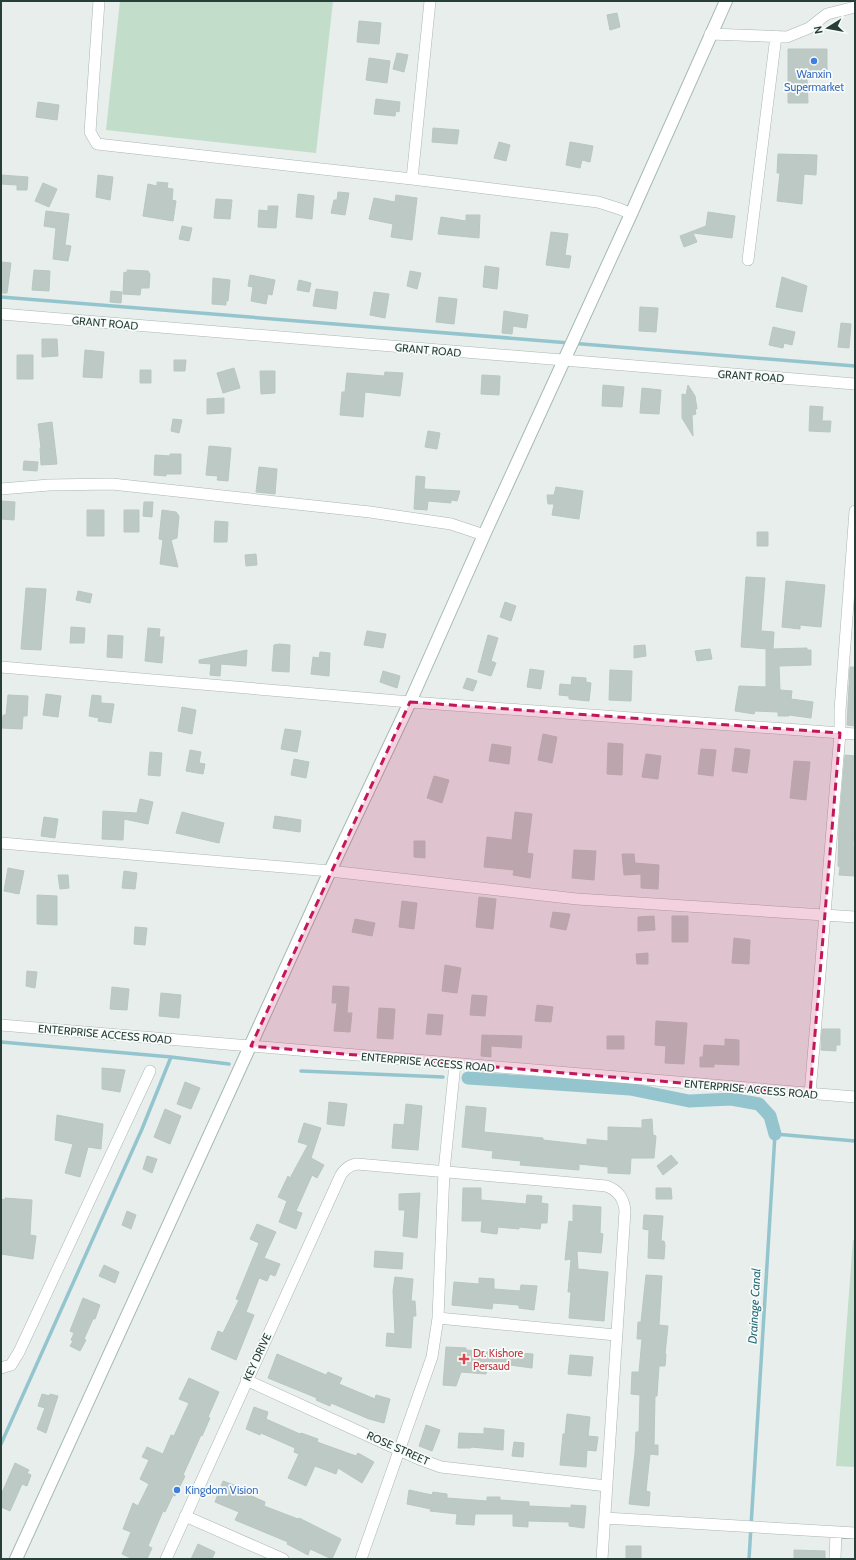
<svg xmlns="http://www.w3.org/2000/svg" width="856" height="1560" viewBox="0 0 856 1560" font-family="Cabin,sans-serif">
<rect width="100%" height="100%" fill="#e7eeeb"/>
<!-- green -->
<path fill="#c2ddc9" d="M 120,1 L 333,1 L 316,153 L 106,130 Z
M 853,1240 L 855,1240 L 855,1467 L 836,1466 Z"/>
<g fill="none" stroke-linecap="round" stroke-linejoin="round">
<!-- stream -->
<path stroke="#94c5ce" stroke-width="3.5" d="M 1,297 L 855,366
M 1,1042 L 171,1057 L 229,1064
M 301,1071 L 443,1077
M 1,1444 L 142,1129 L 171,1057
M 749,1559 L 775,1134 L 855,1141"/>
<!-- canal -->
<path stroke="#94c5ce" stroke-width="13" d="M 468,1078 L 630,1089 L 689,1101 L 731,1099 L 759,1104 L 770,1116 L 775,1134"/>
</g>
<!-- building -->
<path fill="#bcc9c4" stroke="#b9c7c1" d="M 617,13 L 620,27 L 610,30 L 607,15 Z
M 359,21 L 381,23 L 379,44 L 357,42 Z
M 788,49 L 827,49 L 827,78 L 807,78 L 808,103 L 788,103 Z
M 397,53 L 408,55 L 404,72 L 393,69 Z
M 369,58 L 390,61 L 387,83 L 366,80 Z
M 376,99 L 400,102 L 399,112 L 396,111 L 395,116 L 374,114 Z
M 38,102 L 59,105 L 57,120 L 36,117 Z
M 433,128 L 459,130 L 457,144 L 432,142 Z
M 499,142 L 510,145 L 506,161 L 494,158 Z
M 570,142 L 593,146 L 590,162 L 582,160 L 580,168 L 566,165 Z
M 778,154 L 817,155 L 816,175 L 804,174 L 802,204 L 777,201 L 780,173 L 777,173 Z
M 1,175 L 28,177 L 27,190 L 17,190 L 17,185 L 1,184 Z
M 98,175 L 113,177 L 110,200 L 96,197 Z
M 157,182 L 168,183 L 167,188 L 173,189 L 172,200 L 176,201 L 173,221 L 143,216 L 148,184 L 157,186 Z
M 43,183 L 57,189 L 49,207 L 35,201 Z
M 338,192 L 349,193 L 345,215 L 331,213 L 334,200 L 337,200 Z
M 298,194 L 314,196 L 312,219 L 296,217 Z
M 396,195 L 417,198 L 412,240 L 391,237 L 393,224 L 369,219 L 374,198 L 395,202 Z
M 216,199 L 232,200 L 230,219 L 214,218 Z
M 268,206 L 278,206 L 276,228 L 258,227 L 259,210 L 268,211 Z
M 46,211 L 69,214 L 65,245 L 71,246 L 68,261 L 53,259 L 56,228 L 44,226 Z
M 708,212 L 735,216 L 732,238 L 693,233 L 697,242 L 684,247 L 680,236 L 706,226 Z
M 466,215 L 480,215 L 479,238 L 438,234 L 441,217 L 466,221 Z
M 182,226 L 192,228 L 189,241 L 179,239 Z
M 551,232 L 568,234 L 565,255 L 571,256 L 569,268 L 546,265 Z
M 1,262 L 11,263 L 7,293 L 1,293 Z
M 485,266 L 499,268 L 497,289 L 483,287 Z
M 34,270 L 50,271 L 49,291 L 32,290 Z
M 127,270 L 148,271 L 150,274 L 149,288 L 141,288 L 140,295 L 123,294 L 124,272 L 127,273 Z
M 410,271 L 421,273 L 417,289 L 407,286 Z
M 250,275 L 275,280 L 272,295 L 268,294 L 266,304 L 251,301 L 253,287 L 248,286 Z
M 782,277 L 807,286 L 802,312 L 776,307 Z
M 213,278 L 230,280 L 228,301 L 226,301 L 226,305 L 212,304 Z
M 299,280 L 311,283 L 309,292 L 297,290 Z
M 316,289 L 338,292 L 336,309 L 313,306 Z
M 111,291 L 122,292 L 121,303 L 110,302 Z
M 374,292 L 389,294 L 385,318 L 370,315 Z
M 439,297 L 457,299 L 454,324 L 436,322 Z
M 640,307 L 658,308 L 656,332 L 639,331 Z
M 504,311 L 528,315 L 526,328 L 513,326 L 512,334 L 502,333 Z
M 841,323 L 851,324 L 849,348 L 838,347 Z
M 773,327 L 795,332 L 792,345 L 784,343 L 783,348 L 769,345 Z
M 42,339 L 57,339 L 58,356 L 42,357 Z
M 85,350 L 104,352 L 102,378 L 83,377 Z
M 17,355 L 33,355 L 33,379 L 17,379 Z
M 174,360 L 186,360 L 185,371 L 174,371 Z
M 234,368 L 240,388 L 223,393 L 217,373 Z
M 140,370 L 151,370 L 151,383 L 140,383 Z
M 260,371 L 275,371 L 275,393 L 261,394 Z
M 385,372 L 403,373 L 400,396 L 365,392 L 363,417 L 340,415 L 342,392 L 345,392 L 347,373 L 384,376 Z
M 482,375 L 500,376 L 499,395 L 481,394 Z
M 603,385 L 624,387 L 622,407 L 602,406 Z
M 688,385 L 695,396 L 697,409 L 695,409 L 696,414 L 692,415 L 693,436 L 682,418 L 682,394 L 686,395 Z
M 642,388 L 661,390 L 659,414 L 640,413 Z
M 224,398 L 224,413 L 207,414 L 207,399 Z
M 810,406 L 823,407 L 822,421 L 831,421 L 830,432 L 809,431 Z
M 173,419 L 182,420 L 179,433 L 171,431 Z
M 52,422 L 57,464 L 41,465 L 40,448 L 41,448 L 38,424 Z
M 428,431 L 440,433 L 437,449 L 425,447 Z
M 209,446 L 231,448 L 228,481 L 217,480 L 218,476 L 206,475 Z
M 170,454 L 181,454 L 181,474 L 166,474 L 166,476 L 154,475 L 155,455 L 170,456 Z
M 24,461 L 38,462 L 37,471 L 23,470 Z
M 259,467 L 277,469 L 275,494 L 256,492 Z
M 416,476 L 425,477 L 424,489 L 460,491 L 457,501 L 451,500 L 451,503 L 428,501 L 427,510 L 414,509 Z
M 556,487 L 583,491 L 579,519 L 552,515 L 554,504 L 548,504 L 547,495 L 554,495 Z
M 1,501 L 15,502 L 14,520 L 1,519 Z
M 144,502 L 153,502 L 152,517 L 143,516 Z
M 87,510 L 104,510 L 104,536 L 87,536 Z
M 124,510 L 139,510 L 139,532 L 124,532 Z
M 162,510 L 176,512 L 179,516 L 177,538 L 171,540 L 178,567 L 160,564 L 163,540 L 159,539 Z
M 215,521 L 228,522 L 227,542 L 214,542 Z
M 757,532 L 768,532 L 768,546 L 757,546 Z
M 256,554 L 257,565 L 246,566 L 245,555 Z
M 746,577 L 765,578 L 761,631 L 774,632 L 773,649 L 807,648 L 807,650 L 811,650 L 811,665 L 779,666 L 780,690 L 792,691 L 791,699 L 813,702 L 811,718 L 789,715 L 789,716 L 778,716 L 778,712 L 755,711 L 754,714 L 735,711 L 739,686 L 766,687 L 766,649 L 769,649 L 741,647 Z
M 786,581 L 825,585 L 821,627 L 800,625 L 800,629 L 782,627 Z
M 26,588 L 46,589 L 41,650 L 21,649 Z
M 78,591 L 92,594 L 90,603 L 76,600 Z
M 505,602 L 516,606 L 511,621 L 500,617 Z
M 71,627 L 85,628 L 84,643 L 70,643 Z
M 148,628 L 160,629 L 159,637 L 164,637 L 162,663 L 145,661 Z
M 367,631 L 386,634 L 383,648 L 364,645 Z
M 108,635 L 123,636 L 122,658 L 107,657 Z
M 488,635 L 498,638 L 491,661 L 496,663 L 491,676 L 478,672 Z
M 279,644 L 290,645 L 289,672 L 272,671 L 274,645 Z
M 645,645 L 646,656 L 634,658 L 634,646 Z
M 710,649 L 712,659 L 697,661 L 695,651 Z
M 247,650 L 246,666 L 221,664 L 220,676 L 210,675 L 211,664 L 199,663 L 199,660 Z
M 320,652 L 330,653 L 329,676 L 311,674 L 313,657 L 319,658 Z
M 850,667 L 855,667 L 855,726 L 847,725 Z
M 530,669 L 544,671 L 541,689 L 527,687 Z
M 610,670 L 632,671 L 631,701 L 609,700 Z
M 383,671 L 400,676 L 397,688 L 380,682 Z
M 572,677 L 586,678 L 586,682 L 591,683 L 589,701 L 569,699 L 569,696 L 559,695 L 560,684 L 571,685 Z
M 467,678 L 477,681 L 473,691 L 463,688 Z
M 46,694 L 61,696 L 58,717 L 43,715 Z
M 8,695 L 28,696 L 27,716 L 23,716 L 22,729 L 2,728 L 3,715 L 6,715 Z
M 92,695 L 101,696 L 101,703 L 114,704 L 111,723 L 98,721 L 99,718 L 89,716 Z
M 182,707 L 196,710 L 192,734 L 178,731 Z
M 285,729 L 301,731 L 297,752 L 281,749 Z
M 543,734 L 557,737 L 552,763 L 538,760 Z
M 608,743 L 623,744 L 622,775 L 607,774 Z
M 492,744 L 511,747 L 509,764 L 489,761 Z
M 735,748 L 750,750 L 747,773 L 732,771 Z
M 701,749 L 716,750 L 713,776 L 698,774 Z
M 190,750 L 201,752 L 199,763 L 205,764 L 203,774 L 186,771 Z
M 150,752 L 162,753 L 160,776 L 148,775 Z
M 646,754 L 661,756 L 658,779 L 642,777 Z
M 845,755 L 855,756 L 855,827 L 854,827 L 853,847 L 855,848 L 855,876 L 839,875 L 840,867 L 838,866 L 839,826 Z
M 294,759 L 309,762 L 306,778 L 291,775 Z
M 794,761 L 810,762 L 806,800 L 790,798 Z
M 434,776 L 449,780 L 442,803 L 427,798 Z
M 140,799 L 153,802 L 148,824 L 124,819 L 123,840 L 102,839 L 103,811 L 137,813 Z
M 182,812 L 224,823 L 219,843 L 176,833 Z
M 515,812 L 532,814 L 527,853 L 533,854 L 530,878 L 513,875 L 514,870 L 484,867 L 487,837 L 512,840 Z
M 275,816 L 301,820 L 300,832 L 273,828 Z
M 44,817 L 58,819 L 55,838 L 41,836 Z
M 414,841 L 425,841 L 425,858 L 414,857 Z
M 574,850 L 596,851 L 594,880 L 572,878 Z
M 622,854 L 634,854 L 635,863 L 659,865 L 658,889 L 641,888 L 641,874 L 624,875 Z
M 8,868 L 24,871 L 19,894 L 4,891 Z
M 124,871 L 137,873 L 135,889 L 122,888 Z
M 58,875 L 68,875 L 69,888 L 60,889 Z
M 37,895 L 57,896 L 57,925 L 37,924 Z
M 479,897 L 496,899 L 493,929 L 476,927 Z
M 402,901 L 417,903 L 414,929 L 399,927 Z
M 553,912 L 570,914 L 566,930 L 550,927 Z
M 654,916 L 655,930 L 638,931 L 638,917 Z
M 672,916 L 688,916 L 688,942 L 672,942 Z
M 355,919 L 375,923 L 372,936 L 352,932 Z
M 135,927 L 147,928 L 145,945 L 134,944 Z
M 734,938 L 750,940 L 749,964 L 732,963 Z
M 648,953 L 648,964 L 637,964 L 636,954 Z
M 445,965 L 461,968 L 457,993 L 442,991 Z
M 27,971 L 37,972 L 35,988 L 26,986 Z
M 333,986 L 349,987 L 347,1013 L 352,1013 L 350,1032 L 334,1031 L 337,1003 L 332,1003 Z
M 112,987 L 129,989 L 127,1010 L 110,1009 Z
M 161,993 L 181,995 L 179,1018 L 159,1016 Z
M 472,995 L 487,996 L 485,1016 L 470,1015 Z
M 537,1005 L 553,1007 L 551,1022 L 535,1021 Z
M 379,1008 L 395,1009 L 393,1039 L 377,1038 Z
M 428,1014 L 443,1015 L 441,1035 L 426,1034 Z
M 656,1021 L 687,1023 L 684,1064 L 665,1063 L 666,1046 L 655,1045 Z
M 822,1029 L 840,1029 L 840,1045 L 836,1045 L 836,1051 L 821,1050 Z
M 482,1035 L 522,1036 L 521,1048 L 491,1046 L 491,1057 L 481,1056 Z
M 607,1036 L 624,1036 L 624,1049 L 607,1049 Z
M 725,1039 L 739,1040 L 739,1065 L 714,1064 L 714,1067 L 700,1067 L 700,1057 L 703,1057 L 704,1045 L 725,1046 Z
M 102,1068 L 125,1070 L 120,1092 L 102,1089 Z
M 185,1082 L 200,1088 L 191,1109 L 177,1104 Z
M 329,1102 L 347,1104 L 344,1126 L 327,1124 Z
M 406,1104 L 422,1106 L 418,1150 L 392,1148 L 394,1124 L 404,1125 Z
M 466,1106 L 486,1108 L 484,1132 L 543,1138 L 543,1140 L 587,1145 L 587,1139 L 608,1141 L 608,1127 L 642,1128 L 642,1120 L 652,1119 L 653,1135 L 656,1136 L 654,1158 L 631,1158 L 630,1174 L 608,1173 L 608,1167 L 579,1164 L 579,1170 L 520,1165 L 521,1161 L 492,1158 L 493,1151 L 462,1147 Z
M 165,1109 L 181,1116 L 170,1144 L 154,1137 Z
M 57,1115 L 103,1124 L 101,1149 L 88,1147 L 80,1177 L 65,1173 L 73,1144 L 55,1140 Z
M 304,1123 L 321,1128 L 311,1158 L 324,1165 L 317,1178 L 312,1175 L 296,1211 L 302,1213 L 296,1229 L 279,1222 L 287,1201 L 278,1197 L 288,1176 L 290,1178 L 308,1145 L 298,1142 Z
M 671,1155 L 678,1163 L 663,1175 L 657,1166 Z
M 147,1156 L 157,1159 L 152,1173 L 143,1169 Z
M 463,1188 L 481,1188 L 481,1200 L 505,1202 L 526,1204 L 527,1195 L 542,1196 L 541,1203 L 548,1204 L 547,1223 L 541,1223 L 540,1229 L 519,1227 L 519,1229 L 498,1227 L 497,1234 L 481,1232 L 482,1221 L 462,1221 Z
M 656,1188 L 671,1188 L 672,1199 L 656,1199 Z
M 420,1193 L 417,1238 L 403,1236 L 405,1210 L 399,1210 L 399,1194 Z
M 5,1198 L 32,1200 L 30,1235 L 36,1236 L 33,1259 L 1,1254 L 1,1199 L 5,1200 Z
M 573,1205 L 601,1207 L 600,1233 L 603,1234 L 601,1253 L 577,1251 L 578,1269 L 608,1272 L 604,1321 L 569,1318 L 571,1292 L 568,1292 L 571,1259 L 565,1260 L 569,1221 L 573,1222 Z
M 127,1211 L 136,1215 L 131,1229 L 122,1225 Z
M 644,1215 L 663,1216 L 661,1241 L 664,1241 L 665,1245 L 664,1259 L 648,1258 L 649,1230 L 643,1229 Z
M 257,1224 L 276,1232 L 264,1258 L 280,1264 L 275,1276 L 270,1274 L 267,1281 L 259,1278 L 246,1312 L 254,1315 L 236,1360 L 211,1349 L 218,1331 L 223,1333 L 239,1300 L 236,1299 L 259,1243 L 250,1239 Z
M 375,1251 L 403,1253 L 402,1269 L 374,1267 Z
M 104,1265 L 119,1272 L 115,1283 L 99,1276 Z
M 646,1275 L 662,1276 L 659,1325 L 668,1326 L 665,1354 L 666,1354 L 665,1366 L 659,1366 L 657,1396 L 655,1396 L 654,1445 L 658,1445 L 658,1455 L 650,1454 L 646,1491 L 650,1492 L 649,1506 L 629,1504 L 635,1453 L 636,1432 L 639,1432 L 640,1395 L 631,1394 L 632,1372 L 639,1372 L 642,1339 L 637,1339 L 638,1322 L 641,1322 Z
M 395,1277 L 413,1279 L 411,1301 L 415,1301 L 416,1316 L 413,1316 L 411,1348 L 386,1346 L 387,1333 L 395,1334 L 393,1291 Z
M 479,1278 L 494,1279 L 494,1289 L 520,1291 L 521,1285 L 537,1286 L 534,1310 L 519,1308 L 519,1305 L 493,1303 L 492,1309 L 452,1305 L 454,1282 L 479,1284 Z
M 83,1298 L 100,1305 L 95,1319 L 93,1319 L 84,1339 L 86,1340 L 80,1351 L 70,1346 L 73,1341 L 71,1340 L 74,1333 L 70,1331 Z
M 446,1347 L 466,1348 L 466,1350 L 488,1352 L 488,1354 L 518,1357 L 519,1353 L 533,1354 L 532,1368 L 510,1365 L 509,1370 L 487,1368 L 486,1374 L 461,1372 L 456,1386 L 443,1385 Z
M 277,1354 L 326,1375 L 328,1372 L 342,1378 L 339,1384 L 375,1399 L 376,1395 L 390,1399 L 384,1423 L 369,1419 L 331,1403 L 330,1406 L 316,1400 L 317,1398 L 268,1378 Z
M 570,1355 L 593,1357 L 591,1376 L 568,1374 Z
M 189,1378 L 219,1392 L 208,1417 L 210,1418 L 202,1436 L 201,1435 L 183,1475 L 185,1476 L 175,1496 L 173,1495 L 165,1512 L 163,1511 L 148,1546 L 152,1548 L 147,1559 L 133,1559 L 122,1554 L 131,1532 L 123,1529 L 133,1503 L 138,1506 L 149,1484 L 140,1479 L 149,1460 L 142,1457 L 147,1447 L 163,1454 L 171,1435 L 174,1436 L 189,1403 L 179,1399 Z
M 42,1394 L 50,1396 L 50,1394 L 58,1396 L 46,1433 L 37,1429 L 45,1408 L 38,1406 Z
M 254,1407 L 268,1412 L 266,1419 L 300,1434 L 301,1433 L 318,1439 L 317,1442 L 356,1456 L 358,1453 L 374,1462 L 362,1483 L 338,1468 L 336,1474 L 315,1466 L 306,1486 L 288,1478 L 299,1454 L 294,1452 L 295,1448 L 261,1433 L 260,1435 L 246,1429 Z
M 567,1414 L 590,1417 L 588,1436 L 598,1437 L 596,1451 L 587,1450 L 586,1467 L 560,1465 L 563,1434 L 565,1434 Z
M 426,1425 L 440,1430 L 432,1451 L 419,1446 Z
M 484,1428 L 504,1430 L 503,1450 L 471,1447 L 471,1448 L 458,1448 L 459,1433 L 484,1434 Z
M 514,1442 L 524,1443 L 523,1457 L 512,1456 Z
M 15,1463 L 29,1470 L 27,1473 L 31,1475 L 27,1486 L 22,1484 L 10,1511 L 1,1507 L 1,1495 Z
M 223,1481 L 239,1487 L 238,1490 L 265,1502 L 264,1506 L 298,1519 L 299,1518 L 341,1539 L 332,1559 L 310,1549 L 308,1555 L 287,1544 L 288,1542 L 235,1520 L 239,1512 L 215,1502 Z
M 409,1490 L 432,1495 L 433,1492 L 447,1494 L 447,1498 L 487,1501 L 487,1497 L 500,1497 L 500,1500 L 529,1502 L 529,1506 L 571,1508 L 571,1505 L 586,1506 L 584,1528 L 569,1526 L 569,1522 L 528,1521 L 528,1527 L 513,1526 L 513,1514 L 475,1514 L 474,1525 L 456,1524 L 457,1514 L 430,1511 L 431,1509 L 407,1504 Z
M 198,1544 L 215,1552 L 212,1559 L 191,1559 Z
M 626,1546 L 641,1546 L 641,1559 L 626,1559 Z
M 794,1550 L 825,1551 L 825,1559 L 794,1559 Z"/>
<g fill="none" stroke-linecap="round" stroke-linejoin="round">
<!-- street casing -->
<g stroke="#aab6b2" stroke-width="12">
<path id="street" d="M 99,1 L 90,132 L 97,144 L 412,179 L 598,202 L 620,209 L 631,214
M 710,34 L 787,37 L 809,28 L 827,14 L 855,7
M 412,179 L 430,1
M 748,260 L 776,36
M 1,314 L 855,384
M 1,489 L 49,485 L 112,484 L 370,512 L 451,524 L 484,535
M 1,667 L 410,702 L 855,734
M 1,843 L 330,871 L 577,899 L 855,917
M 1,1025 L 855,1097
M 810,1094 L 840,733 L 840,710 L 855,511
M 438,1318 L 616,1335
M 1,1368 L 11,1365 L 19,1352 L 150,1071
M 246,1380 L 419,1459 L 441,1467 L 607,1486
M 185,1516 L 283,1559
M 605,1518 L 855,1533
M 166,1559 L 339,1179 C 342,1171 349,1165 357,1164 L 606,1186 C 618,1190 624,1199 625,1211 L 602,1559
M 361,1559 L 432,1357 L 438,1318 L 444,1171 L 455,1064
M 835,1559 L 836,1532"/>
</g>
<!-- secondary casing -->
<g stroke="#a6b9b2" stroke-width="14">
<path id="secondary" d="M 16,1559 L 330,871 L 410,702 L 484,535 L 631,214 L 726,1"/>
</g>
<!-- street -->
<use href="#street" stroke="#fff" stroke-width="11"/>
<!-- secondary -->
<use href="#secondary" stroke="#fff" stroke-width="12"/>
</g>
<!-- marked area -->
<path fill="#c2185b" fill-opacity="0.2" stroke="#c2185b" stroke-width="3" stroke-dasharray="8 5" stroke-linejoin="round" d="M 410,702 L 840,733 L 810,1094 L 251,1046 Z"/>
<!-- markers -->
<g fill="#3f7fe0" stroke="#f7fbf9" stroke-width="1.5">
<circle cx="814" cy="61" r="4"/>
<circle cx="177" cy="1490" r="4"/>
</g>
<path fill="#e0444e" stroke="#f7fbf9" stroke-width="1.5" d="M462 1353h4v4h4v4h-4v4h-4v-4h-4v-4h4z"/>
<g text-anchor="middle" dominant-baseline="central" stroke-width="3.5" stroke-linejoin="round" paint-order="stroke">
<!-- shop labels -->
<g font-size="11" fill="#366cbe" stroke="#f7fbf9">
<text x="814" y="74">Wanxin<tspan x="814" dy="13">Supermarket</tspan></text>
<text x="185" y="1490" text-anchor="start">Kingdom Vision</text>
</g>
<!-- street labels -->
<g font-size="11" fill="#273f38" stroke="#f7fbf9">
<text transform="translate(105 323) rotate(5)">GRANT ROAD</text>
<text transform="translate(428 350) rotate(5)">GRANT ROAD</text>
<text transform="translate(751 376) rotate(4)">GRANT ROAD</text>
<text transform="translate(105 1034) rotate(5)">ENTERPRISE ACCESS ROAD</text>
<text transform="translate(428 1062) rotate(5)">ENTERPRISE ACCESS ROAD</text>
<text transform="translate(751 1089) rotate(5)">ENTERPRISE ACCESS ROAD</text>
<text transform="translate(257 1357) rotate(-65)">KEY DRIVE</text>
<text transform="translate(398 1448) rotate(24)">ROSE STREET</text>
</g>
<!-- health labels -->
<g font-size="11" fill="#be3a42" stroke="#f7fbf9" text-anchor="start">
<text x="473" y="1353">Dr. Kishore<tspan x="473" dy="13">Persaud</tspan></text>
</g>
<!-- water labels -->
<g font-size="12" font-style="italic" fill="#256a77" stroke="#f7fbf9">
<text transform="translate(754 1306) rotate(-87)">Drainage Canal</text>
</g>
</g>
<!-- border -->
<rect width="856" height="1560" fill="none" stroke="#273f38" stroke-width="4"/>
<!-- north arrow -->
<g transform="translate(828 28) rotate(259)" stroke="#f7fbf9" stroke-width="3" paint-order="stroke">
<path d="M0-3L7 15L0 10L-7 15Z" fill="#273f38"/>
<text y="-6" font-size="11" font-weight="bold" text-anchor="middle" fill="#273f38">N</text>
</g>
</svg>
